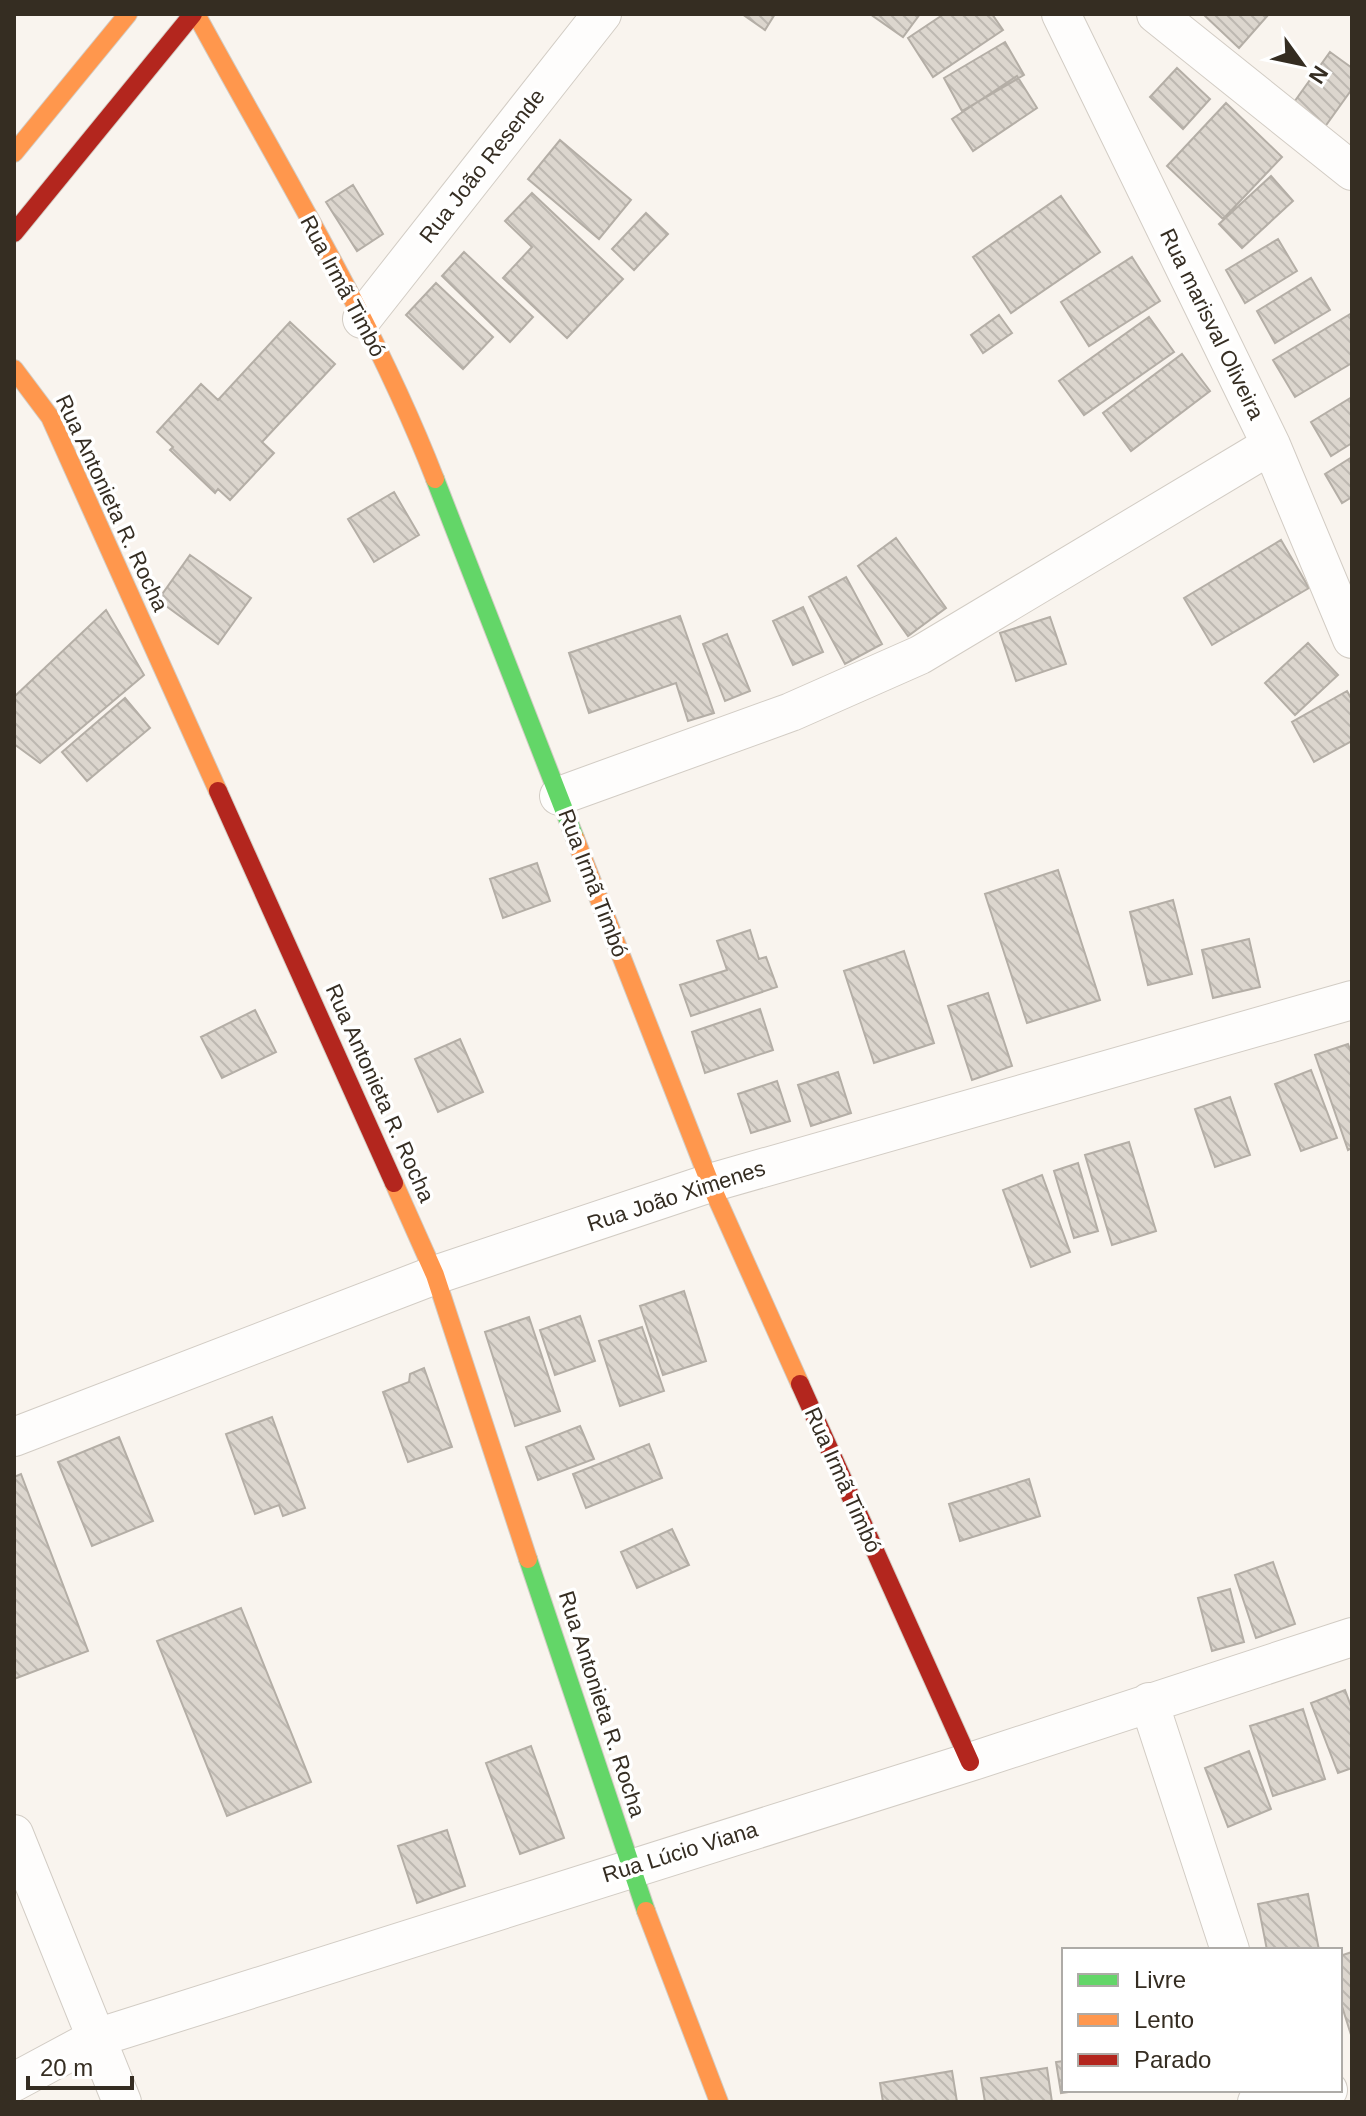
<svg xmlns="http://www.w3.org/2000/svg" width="1366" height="2116" viewBox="0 0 1366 2116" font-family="Arial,sans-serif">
<defs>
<pattern id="building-back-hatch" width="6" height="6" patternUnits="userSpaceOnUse" patternTransform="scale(2)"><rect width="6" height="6" fill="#dcd6ce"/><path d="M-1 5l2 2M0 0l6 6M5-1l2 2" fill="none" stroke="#bdb8b1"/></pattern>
</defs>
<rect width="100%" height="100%" fill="#f9f4ee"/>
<!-- building -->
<path fill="url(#building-back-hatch)" stroke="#b4aea6" stroke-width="2" d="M 742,14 L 775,14 L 765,30 Z
M 870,14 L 920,14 L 903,37 Z
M 944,14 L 992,14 L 1003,30 L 933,77 L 908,38 Z
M 1203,14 L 1269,14 L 1239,48 Z
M 1005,42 L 1024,75 L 962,111 L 944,78 Z
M 1330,52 L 1352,68 L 1352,89 L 1324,128 L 1292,105 Z
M 1177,68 L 1210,99 L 1183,129 L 1150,97 Z
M 1017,76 L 1037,108 L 973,151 L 952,119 Z
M 1226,103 L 1282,157 L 1223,219 L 1167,166 Z
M 560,140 L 631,200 L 599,239 L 528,179 Z
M 1271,176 L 1293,201 L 1242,248 L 1219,224 Z
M 353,185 L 383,234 L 357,251 L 326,202 Z
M 532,193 L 623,279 L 567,338 L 503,278 L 532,247 L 505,221 Z
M 1061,196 L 1100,252 L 1011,313 L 973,257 Z
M 646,213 L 668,234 L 634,270 L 612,249 Z
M 1278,239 L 1297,271 L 1245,303 L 1226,270 Z
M 464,252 L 533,317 L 510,342 L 442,276 Z
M 1132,257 L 1160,301 L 1089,346 L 1061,302 Z
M 1311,278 L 1330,310 L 1275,343 L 1257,311 Z
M 436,283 L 493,337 L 463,369 L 406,315 Z
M 1352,313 L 1352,363 L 1295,397 L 1273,360 Z
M 999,315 L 1012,333 L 983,353 L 971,335 Z
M 1149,317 L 1174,352 L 1084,415 L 1059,381 Z
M 290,322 L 335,364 L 262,442 L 274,453 L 230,500 L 218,489 L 215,493 L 170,450 L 173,447 L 157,432 L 201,384 L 218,400 Z
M 1182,354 L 1210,391 L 1131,451 L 1103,413 Z
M 1352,397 L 1352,443 L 1331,456 L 1311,422 Z
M 1352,457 L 1352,497 L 1342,503 L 1325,474 Z
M 394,492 L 419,535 L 374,562 L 348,519 Z
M 896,538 L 946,608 L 908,636 L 858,566 Z
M 1281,540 L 1309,588 L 1212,645 L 1184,598 Z
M 190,555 L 251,598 L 218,644 L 158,600 Z
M 846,577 L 882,644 L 845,664 L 809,597 Z
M 803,607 L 823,652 L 793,665 L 773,621 Z
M 106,610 L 144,675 L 40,763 L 14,744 L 14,697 Z
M 680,616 L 714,713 L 688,721 L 676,683 L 589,713 L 569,653 Z
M 1050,617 L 1066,664 L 1016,681 L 1000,633 Z
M 727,634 L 750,691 L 725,701 L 703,644 Z
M 1308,643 L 1338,675 L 1295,715 L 1265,683 Z
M 1347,691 L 1352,700 L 1352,741 L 1314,762 L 1292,722 Z
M 125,698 L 150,728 L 87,781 L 62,752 Z
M 537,863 L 550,901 L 503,918 L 490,879 Z
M 1058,870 L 1100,1000 L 1027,1023 L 985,894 Z
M 1173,900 L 1192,974 L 1148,985 L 1130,912 Z
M 750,930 L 759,959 L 766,957 L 777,987 L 691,1016 L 680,985 L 727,970 L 717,941 Z
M 1249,939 L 1260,987 L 1213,998 L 1202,950 Z
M 904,951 L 934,1043 L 874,1063 L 844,971 Z
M 988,993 L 1012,1066 L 972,1080 L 948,1006 Z
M 760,1009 L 773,1050 L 705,1073 L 692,1032 Z
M 255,1010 L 276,1052 L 222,1078 L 201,1037 Z
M 460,1039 L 483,1092 L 438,1112 L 415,1059 Z
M 1348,1044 L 1352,1055 L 1352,1148 L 1348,1150 L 1315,1055 Z
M 1311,1070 L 1337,1138 L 1301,1151 L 1275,1084 Z
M 838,1072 L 851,1113 L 811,1126 L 798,1085 Z
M 777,1081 L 790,1121 L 751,1133 L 738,1094 Z
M 1230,1097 L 1250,1155 L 1215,1167 L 1195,1109 Z
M 1129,1142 L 1156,1231 L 1112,1245 L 1085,1155 Z
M 1078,1163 L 1098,1231 L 1074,1238 L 1054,1171 Z
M 1042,1175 L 1070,1252 L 1031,1267 L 1003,1190 Z
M 684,1291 L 706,1361 L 663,1375 L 640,1306 Z
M 580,1316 L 595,1361 L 555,1375 L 540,1330 Z
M 529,1317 L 560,1411 L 515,1426 L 485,1332 Z
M 642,1327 L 664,1391 L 620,1406 L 599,1341 Z
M 424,1368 L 452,1447 L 408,1462 L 383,1392 L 409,1382 L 410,1374 Z
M 272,1417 L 305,1508 L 283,1516 L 279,1505 L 255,1514 L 226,1434 Z
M 580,1426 L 594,1459 L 538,1480 L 526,1447 Z
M 119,1437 L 153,1521 L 92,1546 L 58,1462 Z
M 649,1444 L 662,1478 L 586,1508 L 573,1474 Z
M 21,1474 L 88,1651 L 14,1679 L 14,1477 Z
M 1029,1479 L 1040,1516 L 960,1541 L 949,1504 Z
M 672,1529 L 689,1565 L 637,1588 L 621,1552 Z
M 1273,1562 L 1295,1624 L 1256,1638 L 1235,1575 Z
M 1230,1589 L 1244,1642 L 1212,1651 L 1198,1598 Z
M 241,1608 L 311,1782 L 227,1816 L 157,1641 Z
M 1345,1690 L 1352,1709 L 1352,1768 L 1338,1773 L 1311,1703 Z
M 1303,1709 L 1325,1779 L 1273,1796 L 1250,1726 Z
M 531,1746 L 564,1838 L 520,1854 L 486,1763 Z
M 1249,1751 L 1271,1809 L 1228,1827 L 1205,1768 Z
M 447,1830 L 465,1886 L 417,1903 L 398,1846 Z
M 1308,1894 L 1319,1950 L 1267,1950 L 1258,1904 Z
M 1352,1952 L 1352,2038 L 1340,2000 L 1340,1956 Z
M 1064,2061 L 1064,2090 L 1082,2090 L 1061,2093 L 1056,2062 Z
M 1047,2068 L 1052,2102 L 985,2102 L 981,2078 Z
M 952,2071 L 957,2102 L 883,2102 L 880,2083 Z"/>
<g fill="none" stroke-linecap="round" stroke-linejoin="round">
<!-- street casing -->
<g stroke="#d2ccc4" stroke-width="40">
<path id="street" d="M 1061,14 L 1271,445 L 1352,639
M 1156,14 L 1352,171
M 362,319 L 602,14
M 559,796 L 791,712 L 920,655 L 1271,445
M 14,1437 L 435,1275 L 710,1183 L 1352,1000
M 1149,1702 L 1230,1950
M 14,1834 L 122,2102
M 14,2082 L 96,2038 L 970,1762 L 1352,1637
M 1257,2102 L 1328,2090"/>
</g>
<!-- fast casing -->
<g stroke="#d2ccc4" stroke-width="20">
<path id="fast" d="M 435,479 L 575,838
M 528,1559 L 646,1911"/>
</g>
<!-- slow casing -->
<g stroke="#d2ccc4" stroke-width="20">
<path id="slow" d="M 196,14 C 279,167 372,317 435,479
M 14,153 L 128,14
M 14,369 L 50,417 L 218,791
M 575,838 L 710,1183 L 800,1384
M 394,1183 L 435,1275 L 528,1559
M 646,1911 L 719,2102"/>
</g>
<!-- jam casing -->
<g stroke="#d2ccc4" stroke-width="20">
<path id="jam" d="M 14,233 L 193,14
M 218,791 L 394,1183
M 800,1384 L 970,1762"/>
</g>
<!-- street -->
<use href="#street" stroke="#fefdfc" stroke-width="38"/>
<!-- fast -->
<use href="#fast" stroke="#63d668" stroke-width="18"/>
<!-- slow -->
<use href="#slow" stroke="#ff974d" stroke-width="18"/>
<!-- jam -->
<use href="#jam" stroke="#b3261e" stroke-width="18"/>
</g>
<g text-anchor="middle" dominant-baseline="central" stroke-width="7" stroke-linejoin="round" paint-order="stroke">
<!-- street labels -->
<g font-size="22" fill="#352d22" stroke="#fff">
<text transform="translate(482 166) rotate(-52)">Rua João Resende</text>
<text transform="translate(343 286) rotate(62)">Rua Irmã Timbó</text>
<text transform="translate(1212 324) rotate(64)">Rua marisval Oliveira</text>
<text transform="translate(112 503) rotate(65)">Rua Antonieta R. Rocha</text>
<text transform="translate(593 883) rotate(69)">Rua Irmã Timbó</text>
<text transform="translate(380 1093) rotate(66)">Rua Antonieta R. Rocha</text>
<text transform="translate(676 1196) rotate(-18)">Rua João Ximenes</text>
<text transform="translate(843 1480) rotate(66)">Rua Irmã Timbó</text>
<text transform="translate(602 1704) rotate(72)">Rua Antonieta R. Rocha</text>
<text transform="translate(680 1852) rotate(-17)">Rua Lúcio Viana</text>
</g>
</g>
<!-- border -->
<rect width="1366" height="2116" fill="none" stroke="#352d22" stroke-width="32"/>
<!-- legend -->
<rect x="1062" y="1948" width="280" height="144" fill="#ffffff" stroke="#aeaba7" stroke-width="2"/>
<rect x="1078" y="1974" width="40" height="12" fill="#63d668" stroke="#aeaba7" stroke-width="2"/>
<text x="1134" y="1988" font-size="24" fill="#352d22">Livre</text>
<rect x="1078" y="2014" width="40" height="12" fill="#ff974d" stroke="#aeaba7" stroke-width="2"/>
<text x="1134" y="2028" font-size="24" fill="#352d22">Lento</text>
<rect x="1078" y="2054" width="40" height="12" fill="#b3261e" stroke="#aeaba7" stroke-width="2"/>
<text x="1134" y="2068" font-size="24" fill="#352d22">Parado</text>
<!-- north arrow -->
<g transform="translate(1302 64) rotate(123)" stroke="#ffffff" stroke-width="6" paint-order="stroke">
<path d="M0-6L14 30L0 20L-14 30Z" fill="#352d22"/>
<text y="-12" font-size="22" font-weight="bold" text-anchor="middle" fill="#352d22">N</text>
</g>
<!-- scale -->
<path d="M28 2076v12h104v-12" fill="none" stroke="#352d22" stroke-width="4"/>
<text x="40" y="2076" font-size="24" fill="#352d22" stroke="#ffffff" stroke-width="6" paint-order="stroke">20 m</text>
</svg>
